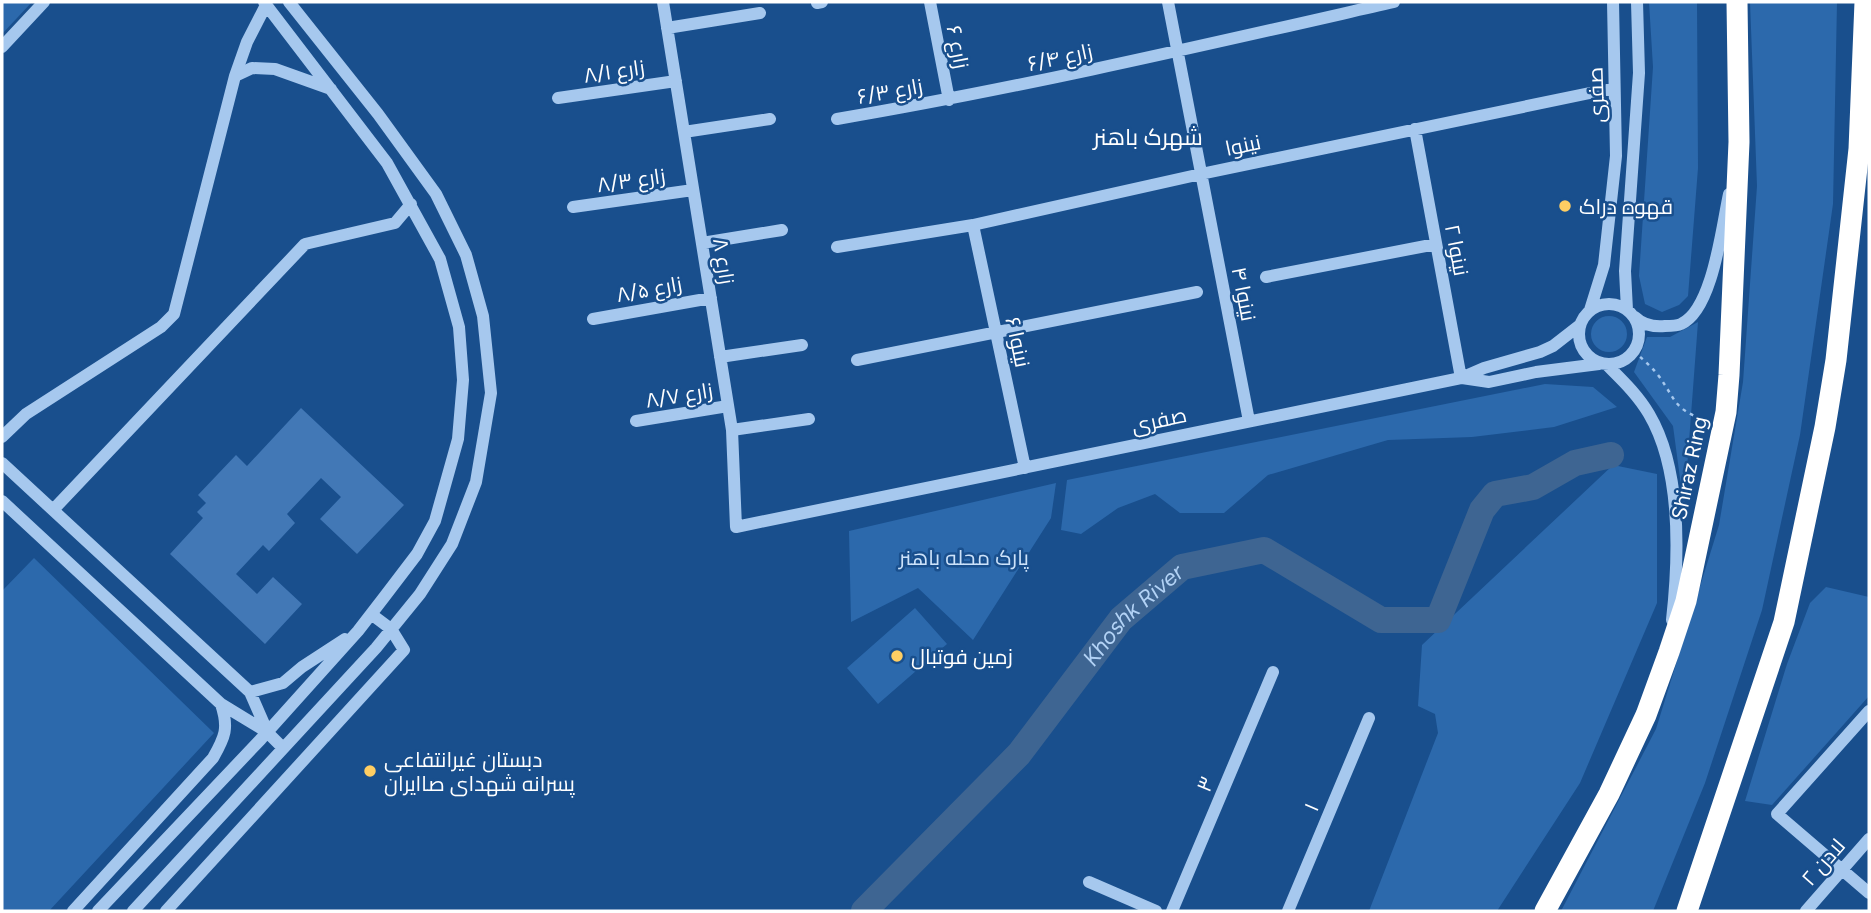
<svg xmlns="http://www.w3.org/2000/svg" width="1871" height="913" viewBox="0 0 1871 913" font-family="Figtree,Cairo,sans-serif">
<rect width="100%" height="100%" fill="#194f8d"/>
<!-- green -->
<path fill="#2c69ac" d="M 2,2 L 32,2 L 2,34 Z
M 1649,2 L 1697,2 L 1698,168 L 1688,296 L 1679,305 L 1662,312 L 1645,304 L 1639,276 L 1653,67 Z
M 1750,2 L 1837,2 L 1833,204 L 1800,435 L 1762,610 L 1705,783 L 1653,911 L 1561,911 L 1656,729 L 1719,525 L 1743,382 L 1757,186 Z
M1591 334a18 18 0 1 1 36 0a18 18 0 1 1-36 0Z
M 1698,322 L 1684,508 L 1673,426 L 1634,372 L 1647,337 L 1670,337 Z
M 1545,384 L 1593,387 L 1617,407 L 1554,427 L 1472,437 L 1388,440 L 1268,475 L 1224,513 L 1180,513 L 1155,494 L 1118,508 L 1081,534 L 1061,530 L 1067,480 Z
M 1613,465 L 1657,474 L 1657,603 L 1580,783 L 1497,911 L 1369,911 L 1438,733 L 1435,714 L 1418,706 L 1422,645 Z
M 1056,483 L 1051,518 L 973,640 L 918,588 L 851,622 L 849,531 Z
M 34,558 L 214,733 L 49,911 L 2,911 L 2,591 Z
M 1826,587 L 1869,597 L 1869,696 L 1772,805 L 1745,801 L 1787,664 L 1810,603 Z
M 915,608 L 947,644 L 878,704 L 847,668 Z"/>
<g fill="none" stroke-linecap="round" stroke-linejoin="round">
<!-- river -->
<path stroke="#3e6592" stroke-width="26" id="s1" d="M 864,911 L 1019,754 L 1121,619 L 1182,567 L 1264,550 L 1381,620 L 1438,620 L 1482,510 L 1495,494 L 1533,487 L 1575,463 L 1611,455"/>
</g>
<!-- building -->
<path fill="#4278b6" d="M 301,408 L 404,505 L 357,554 L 320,519 L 341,497 L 321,478 L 287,514 L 295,523 L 269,551 L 263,545 L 236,574 L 257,594 L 273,577 L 302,604 L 265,644 L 170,554 L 203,518 L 197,512 L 206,503 L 198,495 L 236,455 L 247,466 Z"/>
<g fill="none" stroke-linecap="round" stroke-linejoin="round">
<!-- path -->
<path stroke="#a6c8ee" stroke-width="2.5" stroke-dasharray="3.5 5" stroke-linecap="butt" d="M 1634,351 C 1642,359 1651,366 1658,375 C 1676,399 1672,408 1704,420"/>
<!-- minor -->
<path stroke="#a6c8ee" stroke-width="12" d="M 663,2 L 732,430 L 736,527 L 1461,378 L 1484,368 L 1540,352 L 1553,346 L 1580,325
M 930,2 L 949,100
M 1168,2 L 1249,421
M 817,3 L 822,2
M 667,28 L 760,13
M 2,47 L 44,2
M 235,76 L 252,68 L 275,69 L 331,89
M 558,98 L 676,81
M 837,119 C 1025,87 1209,44 1394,2
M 1415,129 L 1461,378
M 684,132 L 770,119
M 573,207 L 693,190
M 973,225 L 1025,468
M 702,243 L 782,230
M 837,247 L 973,225 L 1201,174 L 1614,88
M 1266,277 L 1436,244
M1579 334a30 30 0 1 1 60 0a30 30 0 1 1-60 0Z
M 1590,310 L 1604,265 L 1616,156 L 1613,2
M 1627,310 L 1625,271 L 1639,73 L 1637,2
M 1635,317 C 1643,325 1654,327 1665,326 C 1670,326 1677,326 1681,324 C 1713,310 1722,225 1729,194
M 593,319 L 711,298
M 720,357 L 802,345
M 857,360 L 1197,292
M 1607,365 C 1622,380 1638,395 1649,414 C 1682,470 1679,557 1672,620
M 1462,378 L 1489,382 L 1536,372 L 1599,364
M 636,421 L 728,406
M 732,430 L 809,419
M 2,437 L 26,414 L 161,327 L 174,314 L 235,76 L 247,42 L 266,5
M 2,463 L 250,692 L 283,683 L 302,667 L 345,639
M 2,501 L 221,704 C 229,728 225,737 213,758 L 73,911
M 53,510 L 305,244 L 395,223 L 411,204
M 250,692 L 267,731
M 221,704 L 267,732 L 283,748
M 1869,711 L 1777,814 L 1869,893
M 1089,882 L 1156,911
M 98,911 L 261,739 L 358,631 L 385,596 L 417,554 L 435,521 L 458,439 L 463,380 L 459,327 L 440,259 L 387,163 L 264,2
M 133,911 L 376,648 L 420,594 L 452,544 L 476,482 L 491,393 L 483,316 L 466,255 L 436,194 L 378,114 L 289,2
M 166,911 L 404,650 L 391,629 L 371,614
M 1172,911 L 1273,672
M 1288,911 L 1369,718
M 1806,911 L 1869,839"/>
<!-- highway -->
<path stroke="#fff" stroke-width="21" d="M 1545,911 L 1609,794 L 1646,715 L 1669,652 L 1686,601 L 1726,412 L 1729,375 L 1739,142 L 1737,2
M 1687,911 L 1784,622 L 1825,427 L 1836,360 L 1859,149 L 1865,2"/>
</g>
<!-- markers -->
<g fill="#ffce63" stroke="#194f8d" stroke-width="2.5">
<circle cx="1565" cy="206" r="7"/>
<circle cx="897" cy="656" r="7"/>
<circle cx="370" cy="771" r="7"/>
</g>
<g text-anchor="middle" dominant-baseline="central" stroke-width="5" stroke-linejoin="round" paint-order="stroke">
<!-- street labels -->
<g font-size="21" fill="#fff" stroke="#194f8d">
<text transform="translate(958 47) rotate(79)">۶ زارع</text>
<text transform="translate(1060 57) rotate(-12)">۶/۴ زارع</text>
<text transform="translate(614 71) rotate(-8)">۸/۱ زارع</text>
<text transform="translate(890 91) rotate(-10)">۶/۳ زارع</text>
<text transform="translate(1596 95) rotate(-92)">صفری</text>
<text transform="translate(1243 145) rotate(-12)">نینوا</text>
<text transform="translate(631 180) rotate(-8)">۸/۳ زارع</text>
<text transform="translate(1457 250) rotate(79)">۲ نینوا</text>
<text transform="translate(724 261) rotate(81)">۸ زارع</text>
<text transform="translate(649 289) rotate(-10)">۸/۵ زارع</text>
<text transform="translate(1244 294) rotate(79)">۴ نینوا</text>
<text transform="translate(1018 342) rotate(78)">۶ نینوا</text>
<text transform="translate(679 395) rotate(-9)">۸/۷ زارع</text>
<text transform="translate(1159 420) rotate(-12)">صفری</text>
<text transform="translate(1689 468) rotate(-78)">Shiraz Ring</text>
<text transform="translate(1205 784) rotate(-67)">۳</text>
<text transform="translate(1311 807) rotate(-67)">۱</text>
<text transform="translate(1823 862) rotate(-49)">۲ لادن</text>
</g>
<!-- poi labels -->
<g font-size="21" fill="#fff" stroke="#194f8d" text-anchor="start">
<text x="1579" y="206">قهوه دراک</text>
<text x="911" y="656">زمین فوتبال</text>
<text x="384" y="759">دبستان غیرانتفاعی<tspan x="384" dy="24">پسرانه شهدای صاایران</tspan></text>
</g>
<!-- park labels -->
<g font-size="21" fill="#cce2fa" stroke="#194f8d">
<text x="964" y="557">پارک محله باهنر</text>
</g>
<!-- neighbourhood labels -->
<g font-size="23" fill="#fff" stroke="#194f8d">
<text x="1148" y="137">شهرک باهنر</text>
</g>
<!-- water labels -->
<g font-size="23" font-style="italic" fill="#b2d2f5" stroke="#194f8d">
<text stroke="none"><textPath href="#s1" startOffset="401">Khoshk River</textPath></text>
</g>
</g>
<!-- border -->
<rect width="1871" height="913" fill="none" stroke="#ffffff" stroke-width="7"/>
</svg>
